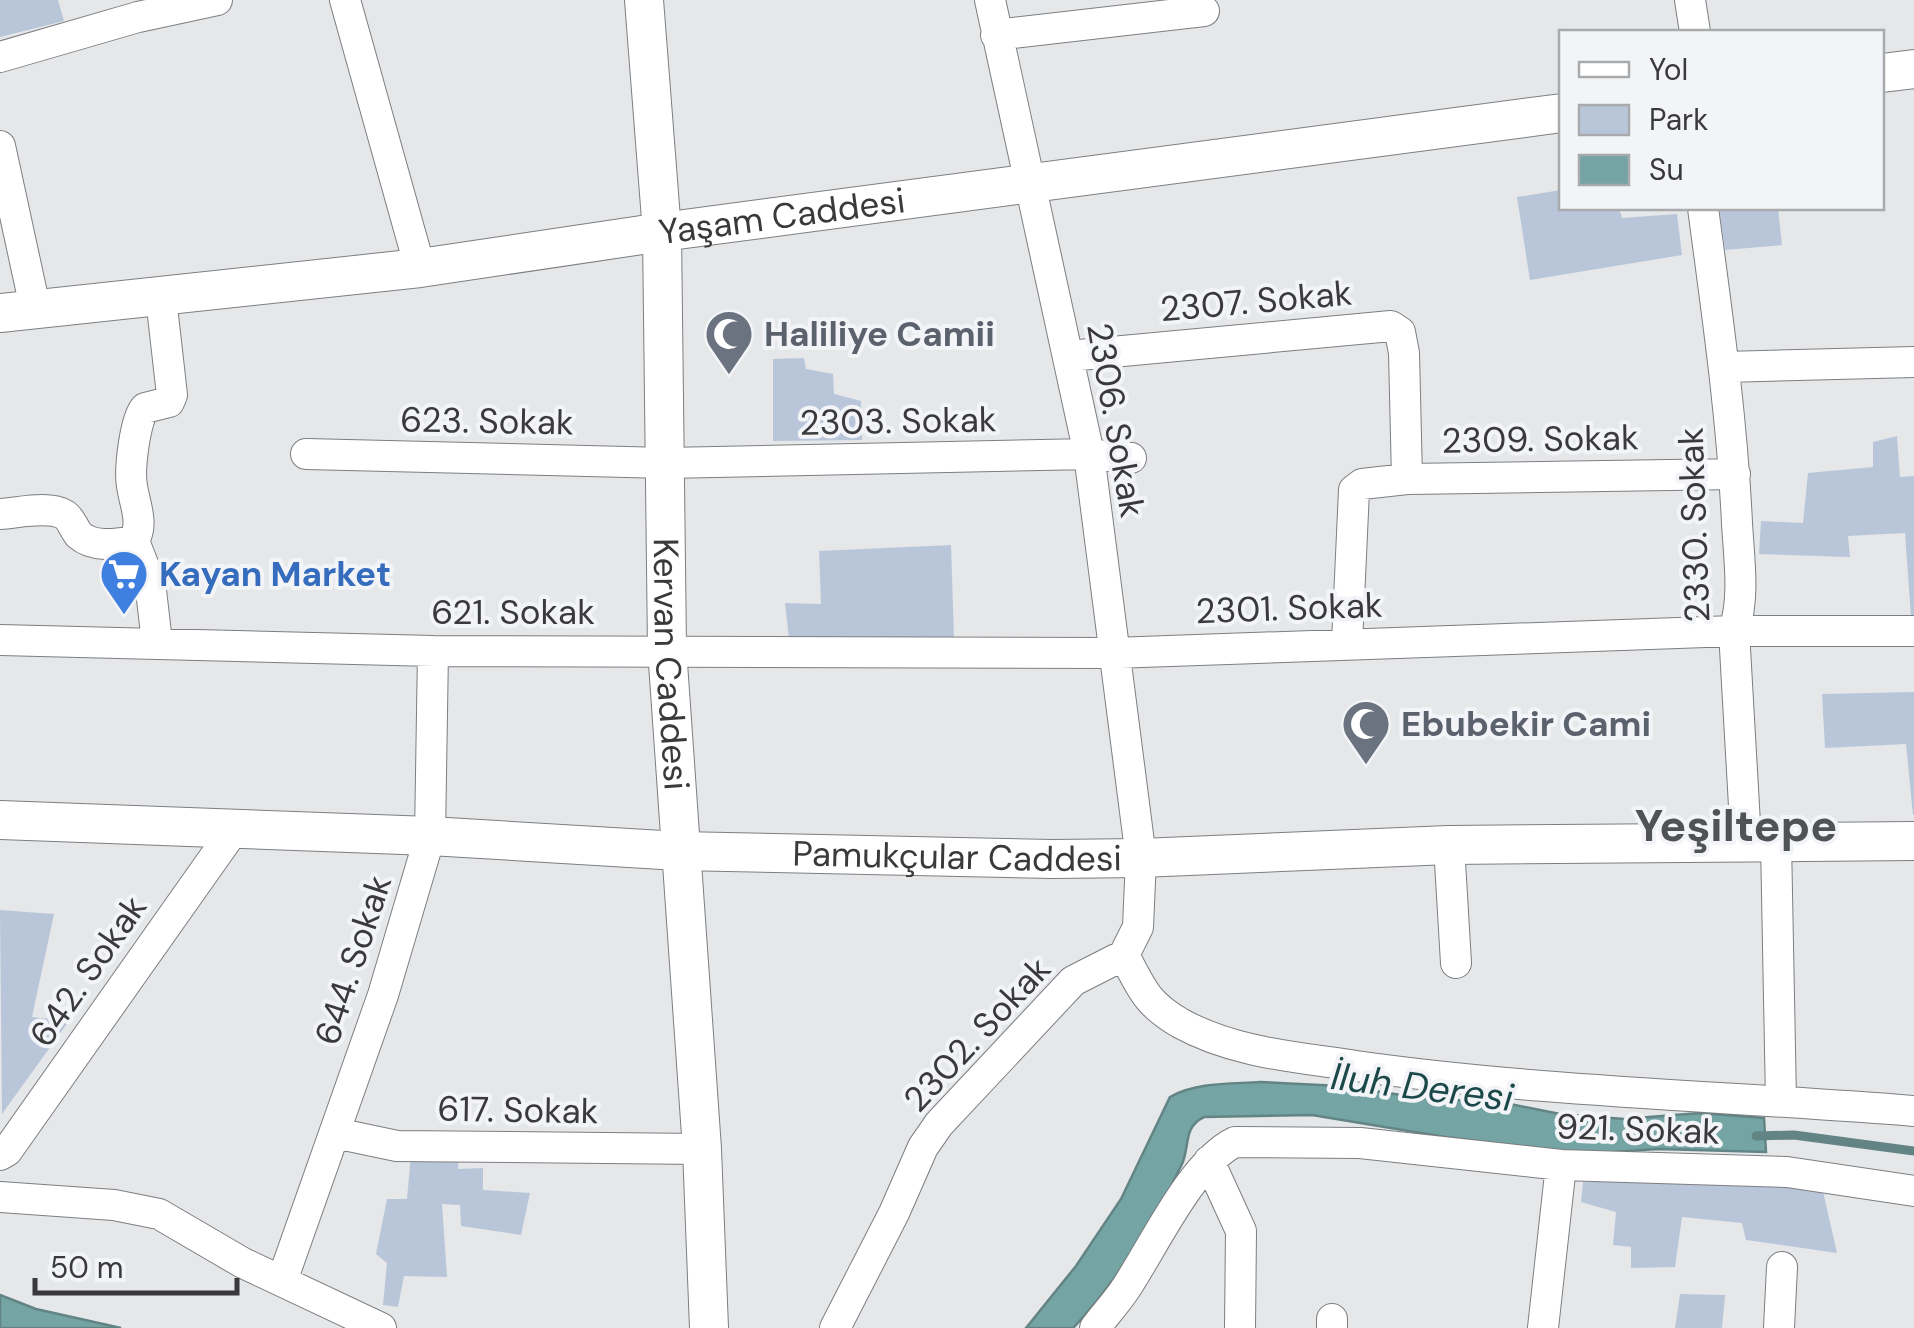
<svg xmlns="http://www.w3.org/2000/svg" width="1914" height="1328" viewBox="0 0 1914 1328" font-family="'DM Sans',sans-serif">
<rect width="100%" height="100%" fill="#e5e7e9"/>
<!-- green -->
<path fill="#b9c6da" d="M 0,0 L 58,0 L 64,21 L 0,37 Z
M 1561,190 L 1562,208 L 1619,208 L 1622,218 L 1677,214 L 1682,255 L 1530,280 L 1517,197 Z
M 1719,208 L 1778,208 L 1782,245 L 1725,250 Z
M 804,358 L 806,369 L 833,374 L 834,394 L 861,401 L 862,440 L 773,441 L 773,359 Z
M 1897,436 L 1900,477 L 1914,476 L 1914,617 L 1911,617 L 1905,533 L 1848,536 L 1850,557 L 1759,554 L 1761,521 L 1803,523 L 1808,473 L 1873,467 L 1873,442 Z
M 951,545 L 954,638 L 789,639 L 785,603 L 821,604 L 819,551 Z
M 1914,692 L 1914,815 L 1913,815 L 1906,744 L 1825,748 L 1822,694 Z
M 0,910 L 54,914 L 32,1017 L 69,1021 L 2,1114 Z
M 411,1155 L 459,1155 L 458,1169 L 483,1168 L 483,1190 L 530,1193 L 521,1235 L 461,1226 L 460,1205 L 442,1204 L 447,1277 L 404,1276 L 398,1307 L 383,1305 L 387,1263 L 376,1254 L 387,1199 L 407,1199 Z
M 1726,1181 L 1822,1187 L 1837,1253 L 1746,1240 L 1742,1223 L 1682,1217 L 1675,1267 L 1631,1268 L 1631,1247 L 1613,1245 L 1616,1212 L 1581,1202 L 1583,1182 Z
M 1680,1294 L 1725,1295 L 1722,1328 L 1675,1328 Z"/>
<!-- water -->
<path fill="#74a4a4" stroke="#638485" stroke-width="2.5" d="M 1260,1082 L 1340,1086 L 1422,1098 L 1505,1103 L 1560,1114 L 1624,1119 L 1700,1113 L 1764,1118 L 1766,1152 L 1658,1149 L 1583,1154 L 1445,1137 L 1312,1115 L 1204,1117 C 1183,1127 1190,1146 1182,1164 C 1157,1217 1114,1286 1073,1328 L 1026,1328 L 1076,1266 L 1121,1199 L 1170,1097 C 1196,1082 1231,1084 1260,1082 Z
M 0,1295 L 36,1309 L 121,1328 L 0,1328 Z"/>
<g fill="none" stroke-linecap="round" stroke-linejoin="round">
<!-- stream -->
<path stroke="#638485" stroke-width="9" d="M 1756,1136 L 1794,1135 L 1914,1151"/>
<!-- minor casing -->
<g stroke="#7d7e81" stroke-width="32">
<path id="minor" d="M 345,0 L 420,268
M 1690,0 L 1695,32
M 996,35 L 1204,11
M 0,57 L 138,17 L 217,0
M 0,146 L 36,312
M 1703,208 C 1717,313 1732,417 1737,523 C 1739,560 1745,596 1734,631 L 1746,841
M 1069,356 L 1391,326 L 1400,332 L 1404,353 L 1407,479 L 1362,484 L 1354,490 L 1347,643
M 1724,367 L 1914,362
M 306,454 L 666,463 L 1089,454 L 1131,458
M 1407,479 L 1735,474
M 0,514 C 18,513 49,505 65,515 C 71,519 74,529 79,535 C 94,548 116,544 134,541 L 150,582 L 157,642
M 134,541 C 144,523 135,506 132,486 C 129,470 135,419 145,408 L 169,402 L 172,395 L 161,298
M 0,640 L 433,651 L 1113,653 L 1734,631 L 1914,631
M 1776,841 L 1781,1101
M 1449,845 L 1456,963
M 1124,955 C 1142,989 1146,1003 1180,1023 C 1234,1053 1297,1057 1356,1066 C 1541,1092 1728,1096 1914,1111
M 335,1133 L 397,1146 L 702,1149
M 0,1155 L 7,1151 L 235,828
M 1209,1161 L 1241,1231 L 1240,1328
M 0,1197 L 114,1205 L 159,1214 L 243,1263 L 381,1328
M 282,1281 L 383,995 L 430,836 L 433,651
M 835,1328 L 894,1213 L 923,1147 L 939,1124 L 1073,981 L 1124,955 L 1138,927 L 1141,858 L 1089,454 L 990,0
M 1095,1328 C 1104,1316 1115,1304 1124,1291 C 1152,1250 1191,1163 1235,1142 L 1360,1143 L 1561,1165 L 1787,1172 L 1914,1191
M 1332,1328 L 1332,1319
M 1543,1328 L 1561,1165
M 1779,1328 L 1782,1267"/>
</g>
<!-- tertiary casing -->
<g stroke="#7d7e81" stroke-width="40">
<g id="tertiary">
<path id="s1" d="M 644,0 L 662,232 L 667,649 L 702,1149 L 709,1328"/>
<path d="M 1882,73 L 1914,69"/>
<path id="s2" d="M 0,313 L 420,268 L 662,232 L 1562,113"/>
<path id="s3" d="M 0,820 L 430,836 L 679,851 L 1053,859 L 1141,858 L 1449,845 L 1914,841"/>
</g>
</g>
<!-- minor -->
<use href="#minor" stroke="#fff" stroke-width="30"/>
<!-- tertiary -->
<use href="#tertiary" stroke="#fff" stroke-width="38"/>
</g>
<!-- icons -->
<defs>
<g id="mosque-pin" transform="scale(2.5)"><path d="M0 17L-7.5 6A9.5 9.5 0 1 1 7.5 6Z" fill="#6b7280" stroke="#f2f4f7"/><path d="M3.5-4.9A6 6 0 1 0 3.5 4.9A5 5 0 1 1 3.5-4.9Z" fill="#fff"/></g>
<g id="supermarket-pin" transform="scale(2.5)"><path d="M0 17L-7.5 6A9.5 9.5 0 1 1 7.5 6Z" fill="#3f7fe0" stroke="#f2f4f7"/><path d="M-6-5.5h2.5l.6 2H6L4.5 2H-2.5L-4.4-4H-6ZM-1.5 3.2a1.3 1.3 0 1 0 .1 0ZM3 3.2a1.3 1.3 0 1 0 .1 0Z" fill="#fff"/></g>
</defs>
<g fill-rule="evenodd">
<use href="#mosque-pin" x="729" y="334"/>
<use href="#supermarket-pin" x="124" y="574"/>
<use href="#mosque-pin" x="1366" y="724"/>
</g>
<g text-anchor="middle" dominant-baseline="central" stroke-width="8" stroke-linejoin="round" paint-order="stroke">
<!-- street labels -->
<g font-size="35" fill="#3a3a3c" stroke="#f2f4f7">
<text stroke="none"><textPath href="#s2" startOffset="788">Yaşam Caddesi</textPath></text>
<text transform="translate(1256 301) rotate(-5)">2307. Sokak</text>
<text transform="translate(1116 420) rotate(80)">2306. Sokak</text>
<text transform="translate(487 421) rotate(1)">623. Sokak</text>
<text transform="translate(898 421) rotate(-1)">2303. Sokak</text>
<text transform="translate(1540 439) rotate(-1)">2309. Sokak</text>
<text transform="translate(1694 525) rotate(-92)">2330. Sokak</text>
<text transform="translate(1289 608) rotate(-2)">2301. Sokak</text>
<text x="513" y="612">621. Sokak</text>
<text stroke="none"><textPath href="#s1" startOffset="665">Kervan Caddesi</textPath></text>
<text stroke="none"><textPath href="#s3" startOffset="958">Pamukçular Caddesi</textPath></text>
<text transform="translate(353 960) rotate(-72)">644. Sokak</text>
<text transform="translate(88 971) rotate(-55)">642. Sokak</text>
<text transform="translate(977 1034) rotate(-47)">2302. Sokak</text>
<text transform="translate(518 1110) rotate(1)">617. Sokak</text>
<text transform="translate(1638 1129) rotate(2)">921. Sokak</text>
</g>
<!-- worship labels -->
<g font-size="35" font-weight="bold" fill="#5b616d" stroke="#f2f4f7" text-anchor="start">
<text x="764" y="334">Haliliye Camii</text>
<text x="1401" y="724">Ebubekir Cami</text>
</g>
<!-- shop labels -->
<g font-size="35" font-weight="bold" fill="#366cbe" stroke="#f2f4f7" text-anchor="start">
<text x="159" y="574">Kayan Market</text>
</g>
<!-- water labels -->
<g font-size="38" font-style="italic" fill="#1b4848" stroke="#f2f4f7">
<text transform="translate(1422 1087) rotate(7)">İluh Deresi</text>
</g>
<!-- district labels -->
<g font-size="45" font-weight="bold" fill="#515255" stroke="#f2f4f7">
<text x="1736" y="825">Yeşiltepe</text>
</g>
</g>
<!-- legend -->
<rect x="1559" y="30" width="325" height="180" fill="#f2f4f7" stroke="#a8aaac" stroke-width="2.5"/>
<rect x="1579" y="62" width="50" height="15" fill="#ffffff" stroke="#a8aaac" stroke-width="2.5"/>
<text x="1649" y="80" font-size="30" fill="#3a3a3c">Yol</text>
<rect x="1579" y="105" width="50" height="30" fill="#b9c6da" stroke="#a8aaac" stroke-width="2.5"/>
<text x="1649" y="130" font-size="30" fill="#3a3a3c">Park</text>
<rect x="1579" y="155" width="50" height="30" fill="#74a4a4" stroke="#a8aaac" stroke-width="2.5"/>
<text x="1649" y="180" font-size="30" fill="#3a3a3c">Su</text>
<!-- scale -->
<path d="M35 1278v15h202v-15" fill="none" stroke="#3a3a3c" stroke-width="5"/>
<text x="50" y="1278" font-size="30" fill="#3a3a3c" stroke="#f2f4f7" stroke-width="8" paint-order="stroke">50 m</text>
</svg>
